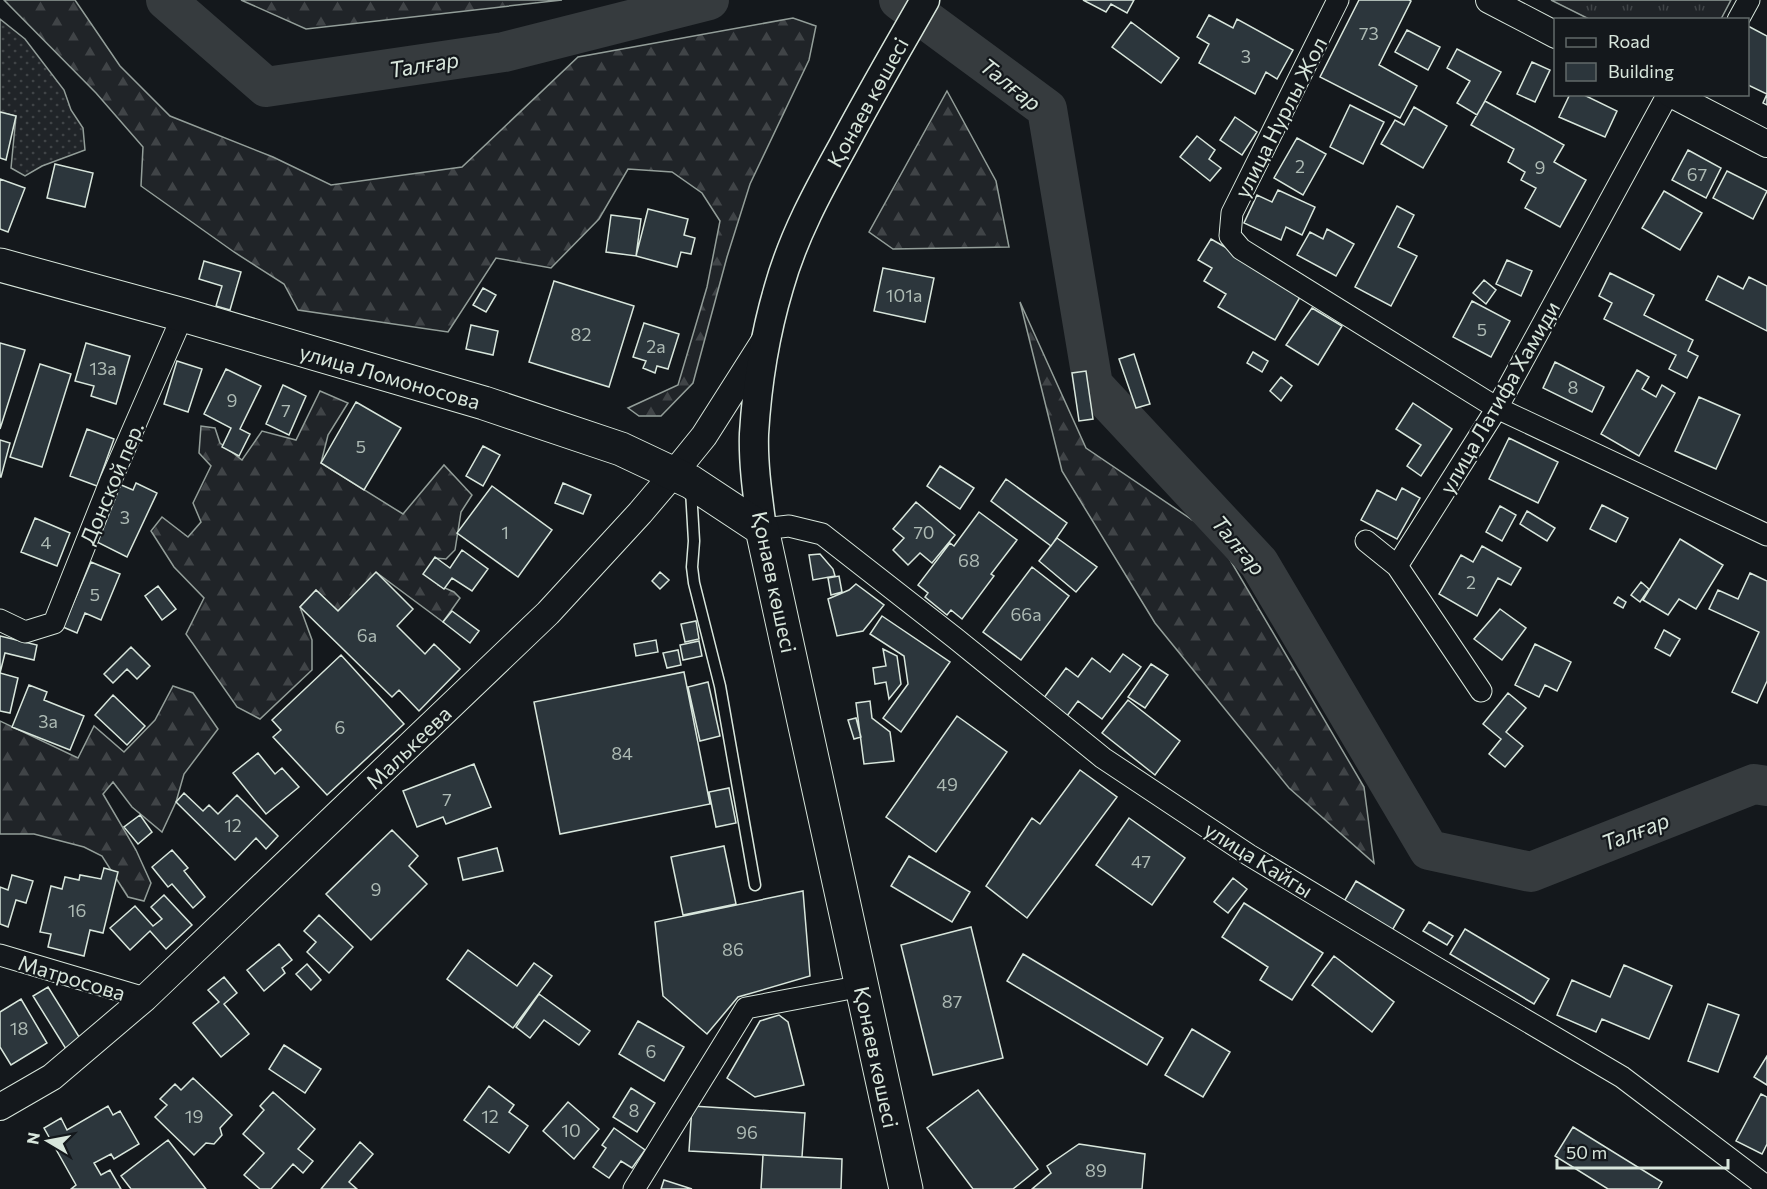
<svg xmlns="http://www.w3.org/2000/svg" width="1767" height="1189" viewBox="0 0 1767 1189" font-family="Commissioner,sans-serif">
<defs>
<pattern id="grass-dots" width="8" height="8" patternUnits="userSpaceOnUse" patternTransform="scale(1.5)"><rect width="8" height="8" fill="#202428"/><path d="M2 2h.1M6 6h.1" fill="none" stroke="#404447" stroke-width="1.8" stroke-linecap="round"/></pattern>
<pattern id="forest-firs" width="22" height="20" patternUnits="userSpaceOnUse" patternTransform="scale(1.5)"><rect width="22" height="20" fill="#202428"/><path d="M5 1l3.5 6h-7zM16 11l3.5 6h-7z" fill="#404447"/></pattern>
<pattern id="park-tufts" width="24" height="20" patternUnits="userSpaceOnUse" patternTransform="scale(1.5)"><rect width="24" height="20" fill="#202428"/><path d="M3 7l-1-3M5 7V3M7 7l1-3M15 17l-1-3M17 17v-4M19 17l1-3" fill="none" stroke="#404447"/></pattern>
</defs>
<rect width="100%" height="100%" fill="#14181c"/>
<!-- grass -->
<path fill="url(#grass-dots)" stroke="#939e99" stroke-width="1.5" d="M 0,19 L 25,39 L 64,90 L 71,110 L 83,128 L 85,150 L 42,166 L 25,176 L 11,168 L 16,116 L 0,112 Z"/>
<!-- forest -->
<path fill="url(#forest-firs)" stroke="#939e99" stroke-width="1.5" d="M 4,0 L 75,0 L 120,66 L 170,116 L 273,157 L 331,185 L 462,167 L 578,57 L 793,18 L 816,26 L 809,60 L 750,184 L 727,257 L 693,383 L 661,416 L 639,416 L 628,408 L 678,385 L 707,287 L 720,221 L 702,193 L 672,172 L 628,169 L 599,219 L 551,268 L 496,258 L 448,332 L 298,310 L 284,284 L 234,252 L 141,186 L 143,147 L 96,93 Z
M 241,0 L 562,0 L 306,29 Z
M 947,91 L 996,181 L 1009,247 L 893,249 L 869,232 Z
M 1020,302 L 1086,448 L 1216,536 L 1364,787 L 1374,863 L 1289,788 L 1155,623 L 1062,471 Z
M 320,391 L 348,403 L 328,435 L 321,463 L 403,514 L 444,465 L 472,495 L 461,512 L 455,550 L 446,559 L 435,558 L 438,585 L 454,592 L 460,598 L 443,622 L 377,573 L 338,611 L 316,590 L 300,607 L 312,640 L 312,670 L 260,719 L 237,707 L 186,634 L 204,598 L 174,567 L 151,531 L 162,517 L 188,537 L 201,522 L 193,503 L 211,466 L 199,453 L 201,426 L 215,428 L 220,443 L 242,460 L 262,431 L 296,440 Z
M 173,686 L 193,693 L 218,729 L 184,774 L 176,802 L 162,832 L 132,807 L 113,782 L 103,794 L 136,850 L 151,883 L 144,901 L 128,897 L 102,856 L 84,847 L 34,834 L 0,834 L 0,721 L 78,758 L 94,726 L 124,752 L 155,720 Z"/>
<!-- park -->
<path fill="url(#park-tufts)" stroke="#939e99" stroke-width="1.5" d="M 1551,0 L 1731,0 L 1721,19 L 1589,19 Z"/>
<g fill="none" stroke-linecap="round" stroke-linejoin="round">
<!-- river -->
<path stroke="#363b3e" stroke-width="40" d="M 166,0 L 266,87 L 504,52 L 709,0
M 899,0 L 1047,109 L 1093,385 L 1259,563 L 1429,850 L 1531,872 L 1754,784 L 1767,786"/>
</g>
<!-- building -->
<path fill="#2c363c" stroke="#d8e6dc" stroke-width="1.5" d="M 1083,0 L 1134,0 L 1127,13 L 1111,4 L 1106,12 Z
M 1359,0 L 1409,0 L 1411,1 L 1379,65 L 1417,86 L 1400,118 L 1320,77 Z
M 1209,15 L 1233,28 L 1237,19 L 1293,50 L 1277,79 L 1266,72 L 1255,94 L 1199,63 L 1209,44 L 1197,37 Z
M 1131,22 L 1179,58 L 1161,83 L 1112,47 Z
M 1748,26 L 1767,36 L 1767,105 L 1763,103 L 1767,94 L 1748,85 Z
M 1407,30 L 1440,47 L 1428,70 L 1395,52 Z
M 1457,49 L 1501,72 L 1477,115 L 1457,103 L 1470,81 L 1447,68 Z
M 1532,62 L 1550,70 L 1535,102 L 1517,94 Z
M 1570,94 L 1582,94 L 1617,111 L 1605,137 L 1559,117 Z
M 1485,101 L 1564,145 L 1554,162 L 1586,180 L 1560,227 L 1525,208 L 1536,188 L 1521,180 L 1525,172 L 1508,162 L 1514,149 L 1471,125 Z
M 1350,105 L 1384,122 L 1363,164 L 1330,147 Z
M 1414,107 L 1447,126 L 1423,168 L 1381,144 L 1395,120 L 1404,125 Z
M 0,112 L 16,116 L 6,160 L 0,158 Z
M 1235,117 L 1257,132 L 1242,155 L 1220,140 Z
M 1197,136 L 1215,150 L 1209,159 L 1221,168 L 1210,181 L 1180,157 Z
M 1297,138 L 1326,154 L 1303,195 L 1274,178 Z
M 1688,150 L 1721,168 L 1706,198 L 1672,180 Z
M 55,164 L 93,173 L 85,207 L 47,198 Z
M 1727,171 L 1767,191 L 1753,219 L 1713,198 Z
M 0,179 L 25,188 L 8,232 L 0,229 Z
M 1278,190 L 1315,207 L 1302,235 L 1286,227 L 1281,240 L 1244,223 L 1257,195 L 1272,202 Z
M 1664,191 L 1702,213 L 1680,250 L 1642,228 Z
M 1397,206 L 1414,215 L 1398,247 L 1417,256 L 1391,306 L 1355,287 Z
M 648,209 L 688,219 L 684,235 L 695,238 L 691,254 L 681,252 L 677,267 L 636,256 Z
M 611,215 L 641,219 L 636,256 L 606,252 Z
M 1327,229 L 1354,244 L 1336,276 L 1297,255 L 1310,232 L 1323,239 Z
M 1211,239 L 1303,292 L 1275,340 L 1218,307 L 1226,294 L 1204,281 L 1212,268 L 1198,260 Z
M 1507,260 L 1532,271 L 1521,296 L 1496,284 Z
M 204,261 L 241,272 L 230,310 L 216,306 L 222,286 L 199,279 Z
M 883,268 L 934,278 L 925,322 L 874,311 Z
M 1610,273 L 1654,295 L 1644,315 L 1693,340 L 1688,351 L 1698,356 L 1687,378 L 1669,369 L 1676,355 L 1604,319 L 1612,303 L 1599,296 Z
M 1718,276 L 1743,289 L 1749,277 L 1767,286 L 1767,331 L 1706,300 Z
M 1484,280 L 1496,290 L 1486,304 L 1473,293 Z
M 554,281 L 634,306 L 609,387 L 529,362 Z
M 483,288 L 496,295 L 486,312 L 473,305 Z
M 1472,301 L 1510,321 L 1491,357 L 1453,337 Z
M 1312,308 L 1342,326 L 1318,365 L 1286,345 Z
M 644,323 L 679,334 L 668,369 L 657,366 L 655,373 L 643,368 L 646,361 L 633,357 Z
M 471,325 L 498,331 L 493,355 L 466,349 Z
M 0,343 L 25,350 L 0,429 Z
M 86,343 L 130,356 L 116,404 L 91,396 L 94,386 L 75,381 Z
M 1253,352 L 1268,361 L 1262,372 L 1247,363 Z
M 1134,354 L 1150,404 L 1136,408 L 1119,359 Z
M 177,361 L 202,369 L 188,412 L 164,404 Z
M 1555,362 L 1604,387 L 1592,412 L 1543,388 Z
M 40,364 L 71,374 L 42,467 L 10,457 Z
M 226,369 L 261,386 L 240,429 L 250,434 L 239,456 L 222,447 L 231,428 L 204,414 Z
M 1637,370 L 1649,377 L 1642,389 L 1656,397 L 1662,385 L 1675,393 L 1639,456 L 1601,434 Z
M 1086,371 L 1093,419 L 1079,421 L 1072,373 Z
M 1281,377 L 1292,386 L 1281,401 L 1270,391 Z
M 283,385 L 306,396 L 289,435 L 266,424 Z
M 1699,397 L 1740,415 L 1716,469 L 1675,451 Z
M 356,402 L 401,428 L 364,490 L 321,463 Z
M 1413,403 L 1452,429 L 1421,476 L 1407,466 L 1421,445 L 1396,429 Z
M 87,429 L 114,439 L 97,486 L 70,476 Z
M 1509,438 L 1558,462 L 1538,503 L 1489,479 Z
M 0,440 L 10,443 L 1,477 L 0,477 Z
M 483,446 L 500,455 L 483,486 L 466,476 Z
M 940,466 L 974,488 L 960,509 L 927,486 Z
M 1006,479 L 1067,523 L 1051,546 L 991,501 Z
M 136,483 L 157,493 L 127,557 L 93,540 L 119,484 L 133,490 Z
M 563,483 L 591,495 L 583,514 L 555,503 Z
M 492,486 L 552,530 L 518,577 L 457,533 Z
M 1402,488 L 1420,498 L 1397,539 L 1361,520 L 1377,490 L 1396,500 Z
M 916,502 L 955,535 L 932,563 L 920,553 L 908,565 L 893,550 L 904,538 L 893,529 Z
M 1602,505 L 1628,518 L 1616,542 L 1590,529 Z
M 1500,506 L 1516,515 L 1502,541 L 1486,532 Z
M 1527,511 L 1555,528 L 1547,541 L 1520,524 Z
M 979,512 L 1017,540 L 991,574 L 994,576 L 962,619 L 951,610 L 947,615 L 925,597 L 928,593 L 918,585 L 950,543 L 954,546 Z
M 35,518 L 70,533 L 57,566 L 21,552 Z
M 1057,538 L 1097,567 L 1076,592 L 1039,561 Z
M 1680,539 L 1723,565 L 1696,609 L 1679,599 L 1668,615 L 1643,600 Z
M 1482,546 L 1521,568 L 1511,585 L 1498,578 L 1477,616 L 1439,594 L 1461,555 L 1473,562 Z
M 462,550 L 488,569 L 472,591 L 452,578 L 444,589 L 423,574 L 435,557 L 450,568 Z
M 820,554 L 833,569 L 835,576 L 813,580 L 809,555 Z
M 91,562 L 120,574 L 101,620 L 85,613 L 77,633 L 63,627 Z
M 1032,567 L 1069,596 L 1021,660 L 983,632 Z
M 376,572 L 413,609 L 397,626 L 425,654 L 434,644 L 460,669 L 419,711 L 399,690 L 392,697 L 300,607 L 316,590 L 338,611 Z
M 660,572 L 669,580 L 660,589 L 652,581 Z
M 1750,573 L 1767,581 L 1767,681 L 1757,703 L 1732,692 L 1759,632 L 1709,609 L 1718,590 L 1738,599 Z
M 839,576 L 842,592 L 831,595 L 828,578 Z
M 1641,582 L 1649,589 L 1640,602 L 1631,595 Z
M 856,584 L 884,605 L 863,631 L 837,636 L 828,599 L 849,590 Z
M 158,586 L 176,609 L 162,620 L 145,596 Z
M 1618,597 L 1626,602 L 1623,608 L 1614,603 Z
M 1500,609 L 1526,628 L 1502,660 L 1474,639 Z
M 452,611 L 479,631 L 470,643 L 443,622 Z
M 882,616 L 950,662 L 901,732 L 883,718 L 908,684 L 904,656 L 870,634 Z
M 696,621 L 699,639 L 685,642 L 681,624 Z
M 1664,630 L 1680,639 L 1670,656 L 1655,648 Z
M 0,636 L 37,645 L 34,660 L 5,653 L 0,673 L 18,678 L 10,713 L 0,711 Z
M 656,640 L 658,652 L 636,656 L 634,644 Z
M 699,641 L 702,656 L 683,660 L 680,645 Z
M 1535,644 L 1571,662 L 1557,691 L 1545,685 L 1539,697 L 1515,685 Z
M 131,647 L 150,666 L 137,679 L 127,669 L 113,683 L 104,674 Z
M 883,649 L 897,656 L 901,684 L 889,699 L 886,682 L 875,684 L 873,668 L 886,666 Z
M 678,650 L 681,665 L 667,668 L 663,653 Z
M 1123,654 L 1141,667 L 1102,719 L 1078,701 L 1067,716 L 1043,699 L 1066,668 L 1078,677 L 1092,658 L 1110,672 Z
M 341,655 L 404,724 L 327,795 L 273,737 L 281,730 L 272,720 Z
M 1151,664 L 1168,675 L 1145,708 L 1128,697 Z
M 684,672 L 710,804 L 560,834 L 534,702 Z
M 708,682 L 720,736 L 700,741 L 688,687 Z
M 29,685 L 47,692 L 44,700 L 84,716 L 70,750 L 12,727 Z
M 1508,693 L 1526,708 L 1506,732 L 1523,746 L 1505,767 L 1489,754 L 1501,739 L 1483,724 Z
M 113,695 L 145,726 L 127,745 L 95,715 Z
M 1128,700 L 1180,741 L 1155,775 L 1102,733 Z
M 870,701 L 872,718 L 890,732 L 894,761 L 864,764 L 856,703 Z
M 957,716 L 1007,752 L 936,852 L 886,817 Z
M 856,718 L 861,737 L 854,739 L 848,720 Z
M 258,753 L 275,774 L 282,768 L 299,787 L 266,814 L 233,773 Z
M 474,764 L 491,807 L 446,824 L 443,817 L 417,827 L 403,791 Z
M 1080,770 L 1117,797 L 1027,918 L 986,886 L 1032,818 L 1040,824 Z
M 729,788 L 736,823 L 716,827 L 709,792 Z
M 184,793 L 203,811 L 209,805 L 218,814 L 237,795 L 278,836 L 266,849 L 256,838 L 235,860 L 176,802 Z
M 140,815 L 152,832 L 138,844 L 124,827 Z
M 1129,818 L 1185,858 L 1152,905 L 1096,865 Z
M 392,830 L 418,856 L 409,866 L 427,884 L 371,940 L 326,894 Z
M 724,846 L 736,904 L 683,915 L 671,857 Z
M 497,848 L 503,871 L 463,880 L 458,858 Z
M 172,850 L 188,868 L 184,871 L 205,897 L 193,908 L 172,884 L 168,887 L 152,867 Z
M 909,856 L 970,892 L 952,922 L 891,886 Z
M 104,868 L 118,872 L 103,933 L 90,930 L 84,956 L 48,947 L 51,934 L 40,932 L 51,886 L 62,889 L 65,877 L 79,880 L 80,875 L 101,879 Z
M 12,875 L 33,881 L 26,903 L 16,900 L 8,927 L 0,924 L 0,887 L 8,890 Z
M 1233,878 L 1247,889 L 1228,913 L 1214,902 Z
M 1356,881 L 1404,910 L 1390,934 L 1342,905 Z
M 803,891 L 810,976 L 738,997 L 707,1034 L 663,996 L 655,922 Z
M 164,895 L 192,925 L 166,949 L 150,931 L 130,950 L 110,928 L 135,906 L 153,926 L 162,919 L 151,907 Z
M 1244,903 L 1323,953 L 1292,1000 L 1260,980 L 1268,967 L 1222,937 Z
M 319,915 L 353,947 L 329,973 L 307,952 L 316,942 L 304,931 Z
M 1429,922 L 1453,936 L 1447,945 L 1423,931 Z
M 971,927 L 1003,1058 L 933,1075 L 901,945 Z
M 1465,929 L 1549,979 L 1534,1004 L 1450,954 Z
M 279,944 L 292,960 L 282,968 L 285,973 L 264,991 L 247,970 Z
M 468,950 L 517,986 L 534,963 L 552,976 L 513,1028 L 447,979 Z
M 1023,954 L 1163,1038 L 1147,1065 L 1007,981 Z
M 1334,956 L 1394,1002 L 1372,1032 L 1312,985 Z
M 307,964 L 321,980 L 311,990 L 296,974 Z
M 1624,965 L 1672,986 L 1649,1039 L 1602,1019 L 1596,1032 L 1557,1015 L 1572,980 L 1610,997 Z
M 224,977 L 237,993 L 224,1004 L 249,1034 L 221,1057 L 193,1023 L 219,1002 L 208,990 Z
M 48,987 L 81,1040 L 66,1049 L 33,996 Z
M 539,994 L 590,1031 L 579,1045 L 544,1020 L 530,1038 L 516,1027 Z
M 21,999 L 47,1043 L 11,1065 L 0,1047 L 0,1012 Z
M 1708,1004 L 1739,1015 L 1718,1072 L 1688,1061 Z
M 779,1015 L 788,1022 L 804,1085 L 755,1097 L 727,1078 L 760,1021 Z
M 638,1021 L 684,1047 L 664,1081 L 619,1054 Z
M 1192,1029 L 1230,1052 L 1203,1097 L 1165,1075 Z
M 284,1045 L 321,1069 L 305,1093 L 269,1069 Z
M 1767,1056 L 1767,1085 L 1754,1077 Z
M 193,1078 L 232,1115 L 220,1128 L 222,1135 L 214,1144 L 206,1143 L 194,1155 L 155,1117 L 167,1105 L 160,1099 L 175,1084 L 181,1090 Z
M 489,1086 L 514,1105 L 509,1112 L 528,1126 L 509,1153 L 464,1120 Z
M 631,1088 L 655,1103 L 637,1132 L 613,1117 Z
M 978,1090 L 1038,1169 L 1013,1189 L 973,1189 L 927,1128 Z
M 273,1092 L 315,1129 L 298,1149 L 313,1161 L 303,1173 L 293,1164 L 271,1189 L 260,1189 L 244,1175 L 264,1153 L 243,1134 L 264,1110 L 260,1106 Z
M 1761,1094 L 1767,1097 L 1767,1144 L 1762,1154 L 1736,1141 Z
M 568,1102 L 599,1129 L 574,1159 L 543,1131 Z
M 108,1106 L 113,1115 L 120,1111 L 139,1144 L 114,1159 L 111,1154 L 94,1163 L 101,1175 L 110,1170 L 121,1189 L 71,1189 L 76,1185 L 44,1128 L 61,1118 L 67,1130 Z
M 692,1106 L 805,1113 L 802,1157 L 689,1151 Z
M 1573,1127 L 1662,1182 L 1658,1189 L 1608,1189 L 1555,1156 Z
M 614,1128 L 645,1150 L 632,1168 L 621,1161 L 609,1178 L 593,1167 L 606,1148 L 602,1145 Z
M 168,1140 L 206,1189 L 131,1189 L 121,1176 Z
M 360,1142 L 373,1154 L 349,1182 L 357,1189 L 321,1189 Z
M 1079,1144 L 1145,1154 L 1142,1189 L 1032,1189 L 1051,1173 L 1047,1166 Z
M 763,1155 L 842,1159 L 841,1189 L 761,1189 Z
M 664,1180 L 692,1189 L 661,1189 Z"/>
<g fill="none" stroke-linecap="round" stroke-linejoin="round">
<!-- service casing -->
<g stroke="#d8e6dc" stroke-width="13">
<path id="service" d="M 691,490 L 694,541 L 692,567 L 694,583 L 720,686 L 755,885"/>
</g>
<!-- minor casing -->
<g stroke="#d8e6dc" stroke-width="23">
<path id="minor" d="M 1338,0 L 1232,213 L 1230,236 L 1241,249 L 1497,408 L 1767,535
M 1738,20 L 1749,0
M 762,529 L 789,526 L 822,534 L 955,638 L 1103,758 L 1249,855 L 1430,964 L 1622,1077 L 1767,1187
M 1366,541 L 1397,566
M 0,620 L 25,632 L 54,623 L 111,480 L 183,315
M 1481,691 L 1397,566 L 1497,408 L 1668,94
M 0,955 L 145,998
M 634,1189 L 746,1008 L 862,986"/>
</g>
<!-- tertiary casing -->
<g stroke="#d8e6dc" stroke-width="28">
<path id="tertiary" d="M 1489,0 L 1556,35
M 1671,94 L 1767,144
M 0,1107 L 52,1077 L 145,998 L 548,613 L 640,513 L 674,473 L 704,436 L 765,340"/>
</g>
<!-- secondary casing -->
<g stroke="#d8e6dc" stroke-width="31">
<path id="secondary" d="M 762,529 C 758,498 753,465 754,434 C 757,384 765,334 779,287 C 793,237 818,191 843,146 C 869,97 897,49 925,0"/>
</g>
<!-- primary casing -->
<g stroke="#d8e6dc" stroke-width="35">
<path id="primary" d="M 0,265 L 183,315 L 484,403 L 621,449 L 691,482 L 762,529 L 906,1189"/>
</g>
<!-- service -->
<use href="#service" stroke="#14181c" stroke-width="10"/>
<!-- minor -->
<use href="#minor" stroke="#14181c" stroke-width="21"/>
<!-- tertiary -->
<use href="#tertiary" stroke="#14181c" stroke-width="26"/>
<!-- secondary -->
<use href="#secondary" stroke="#14181c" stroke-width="28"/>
<!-- primary -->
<use href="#primary" stroke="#14181c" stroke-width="33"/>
</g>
<g text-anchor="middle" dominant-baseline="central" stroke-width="4.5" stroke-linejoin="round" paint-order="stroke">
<!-- number labels -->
<g font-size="18" fill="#adbab4">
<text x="1369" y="33">73</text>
<text x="1246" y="56">3</text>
<text x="1300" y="166">2</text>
<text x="1540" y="167">9</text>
<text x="1697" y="174">67</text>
<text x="904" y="295">101а</text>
<text x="1482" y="329">5</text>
<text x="581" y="334">82</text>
<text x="656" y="346">2а</text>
<text x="103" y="368">13а</text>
<text x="1573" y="387">8</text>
<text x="232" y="400">9</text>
<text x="286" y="410">7</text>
<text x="361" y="446">5</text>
<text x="125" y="517">3</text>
<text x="505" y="532">1</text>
<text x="924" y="532">70</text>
<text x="46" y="542">4</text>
<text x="969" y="560">68</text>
<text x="1471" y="582">2</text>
<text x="95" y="594">5</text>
<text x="1026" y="614">66а</text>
<text x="367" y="635">6а</text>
<text x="48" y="721">3а</text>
<text x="340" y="727">6</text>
<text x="622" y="753">84</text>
<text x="947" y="784">49</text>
<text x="447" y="799">7</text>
<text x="233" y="825">12</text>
<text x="1141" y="861">47</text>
<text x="376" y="889">9</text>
<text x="77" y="910">16</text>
<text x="733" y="949">86</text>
<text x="952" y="1001">87</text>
<text x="19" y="1028">18</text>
<text x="651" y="1051">6</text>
<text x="634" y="1110">8</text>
<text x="194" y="1116">19</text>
<text x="490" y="1116">12</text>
<text x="571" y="1130">10</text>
<text x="747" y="1132">96</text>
<text x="1096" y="1170">89</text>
</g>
<!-- street labels -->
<g font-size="21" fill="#d8e6dc" stroke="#14181c">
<text transform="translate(867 102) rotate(-61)">Қонаев көшесі</text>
<text transform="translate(1280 117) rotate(-63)">улица Нурлы Жол</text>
<text transform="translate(390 376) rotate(16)">улица Ломоносова</text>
<text transform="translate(1499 397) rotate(-60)">улица Латифа Хамиди</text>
<text transform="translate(111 483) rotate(-67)">Донской пер.</text>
<text transform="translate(775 582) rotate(78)">Қонаев көшесі</text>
<text transform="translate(408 747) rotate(-44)">Малькеева</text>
<text transform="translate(1259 859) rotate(32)">улица Кайгы</text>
<text transform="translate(72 977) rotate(17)">Матросова</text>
<text transform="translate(877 1057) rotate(78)">Қонаев көшесі</text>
</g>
<!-- water labels -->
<g font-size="22" font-style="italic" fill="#d8e6dc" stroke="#14181c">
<text transform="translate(424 64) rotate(-9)">Талғар</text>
<text transform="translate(1011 84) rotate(38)">Талғар</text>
<text transform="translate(1239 545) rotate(50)">Талғар</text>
<text transform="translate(1635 831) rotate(-21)">Талғар</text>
</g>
</g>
<!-- legend -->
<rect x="1554" y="18" width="195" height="78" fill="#14181c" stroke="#626a69" stroke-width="1.5"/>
<rect x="1566" y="38" width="30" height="9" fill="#14181c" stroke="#626a69" stroke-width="1.5"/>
<text x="1608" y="48" font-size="18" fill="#d8e6dc">Road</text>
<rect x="1566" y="63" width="30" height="18" fill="#2c363c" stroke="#626a69" stroke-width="1.5"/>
<text x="1608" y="78" font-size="18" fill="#d8e6dc">Building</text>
<!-- north arrow -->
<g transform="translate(48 1141) rotate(280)" stroke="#14181c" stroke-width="4.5" paint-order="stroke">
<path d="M0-4.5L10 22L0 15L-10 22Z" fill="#d8e6dc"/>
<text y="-9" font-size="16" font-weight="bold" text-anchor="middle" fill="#d8e6dc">N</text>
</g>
<!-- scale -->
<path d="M1557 1159v9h171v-9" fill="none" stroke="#d8e6dc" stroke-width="3"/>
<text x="1566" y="1159" font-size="18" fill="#d8e6dc" stroke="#14181c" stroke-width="4.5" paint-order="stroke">50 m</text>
</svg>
